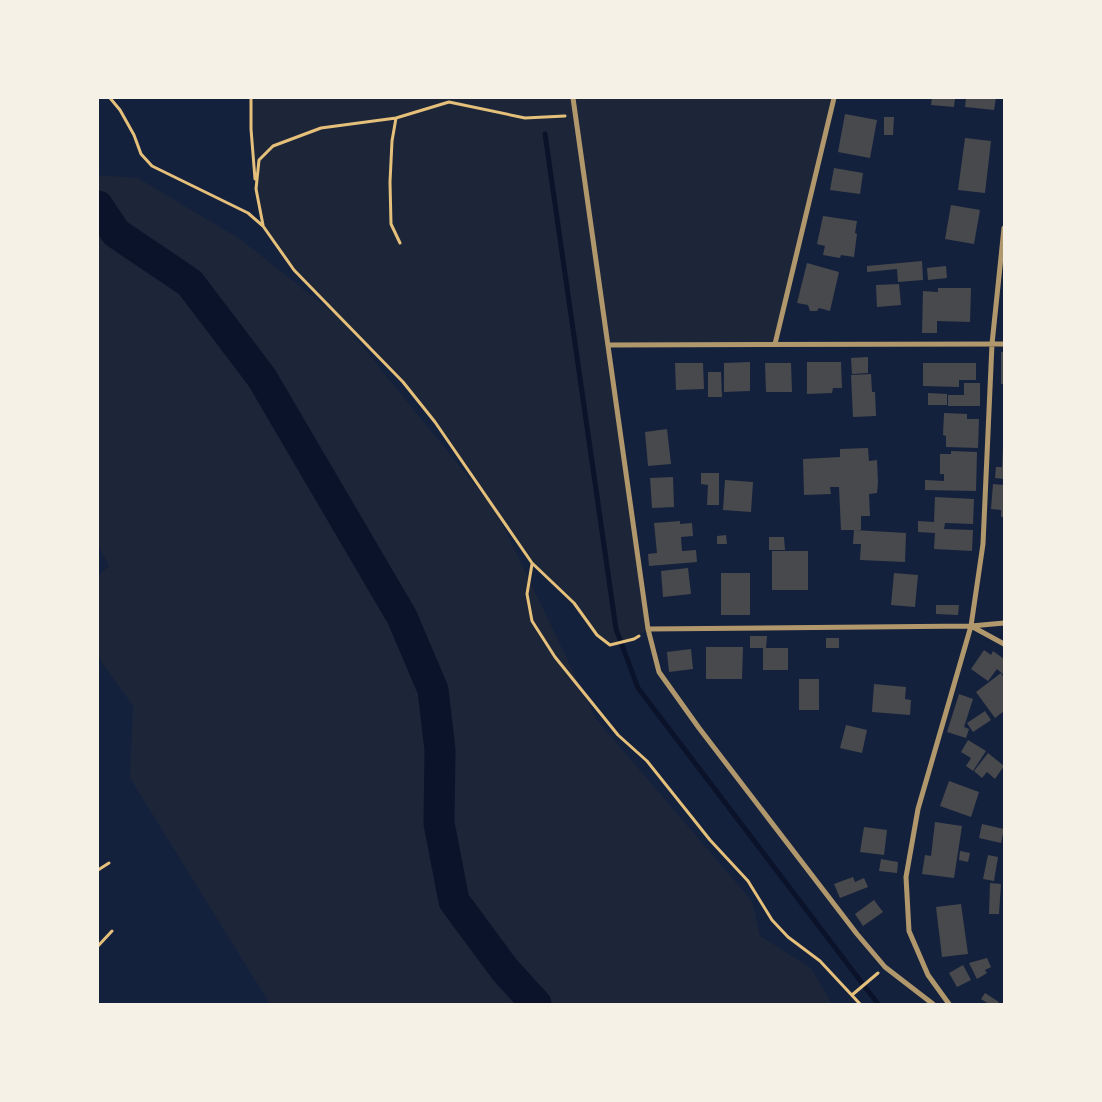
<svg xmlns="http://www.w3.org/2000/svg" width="1102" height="1102" viewBox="0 0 1102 1102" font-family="'DejaVu Sans',sans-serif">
<rect width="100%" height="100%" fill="#14213d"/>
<!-- green -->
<path fill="#1d2539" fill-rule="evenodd" d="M 251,98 L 834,98 L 775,344 L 608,345 L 648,629 L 634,639 L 610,645 L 597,635 L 574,603 L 532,563 L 499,517 L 596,719 L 752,901 L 760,936 L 811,968 L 832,1004 L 270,1004 L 130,778 L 133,706 L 98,657 L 98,576 L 109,566 L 98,545 L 98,175 L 138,178 L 240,239 L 336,315 L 294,270 L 263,226 L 256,189 L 251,129 ZM 345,325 L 403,382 L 435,422 L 491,505 Z"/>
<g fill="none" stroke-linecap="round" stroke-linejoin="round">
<!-- stream -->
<path stroke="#0b132b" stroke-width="5" d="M 545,134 L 616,629 L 638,688 L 878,1004"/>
<!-- river -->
<path stroke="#0b132b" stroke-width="31" d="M 98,206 L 116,233 L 190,283 L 262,378 L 402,617 L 433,690 L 440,750 L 439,823 L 454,901 L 505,970 L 536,1004"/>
</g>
<!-- building -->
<path fill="#48494c" d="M 932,98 L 955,98 L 954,107 L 931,105 Z
M 966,98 L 996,98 L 994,110 L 965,107 Z
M 845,114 L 877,120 L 870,158 L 838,152 Z
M 884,117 L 894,117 L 893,135 L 884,135 Z
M 965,138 L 991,141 L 985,193 L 958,190 Z
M 834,168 L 863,173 L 860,194 L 830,190 Z
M 951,205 L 980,210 L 974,244 L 945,239 Z
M 823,216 L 857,221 L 855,233 L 857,234 L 854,257 L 841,255 L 840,258 L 823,255 L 825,246 L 817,244 Z
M 922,261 L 923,280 L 898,282 L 897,269 L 867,272 L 867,266 Z
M 807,263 L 839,272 L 830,311 L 819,308 L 817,311 L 810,311 L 808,305 L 797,303 Z
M 946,266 L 947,278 L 928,280 L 927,268 Z
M 899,284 L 901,305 L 877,307 L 876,285 Z
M 938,288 L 971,288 L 970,322 L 937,321 L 937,333 L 922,333 L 923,291 L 938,292 Z
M 1001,352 L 1004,352 L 1004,384 L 1001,384 Z
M 868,357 L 868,373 L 852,374 L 851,358 Z
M 750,362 L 750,391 L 724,392 L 724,363 Z
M 807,362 L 841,362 L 842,388 L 833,388 L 832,393 L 807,394 Z
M 675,363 L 703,363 L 704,389 L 676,390 Z
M 765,363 L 791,363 L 792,392 L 766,392 Z
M 923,363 L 976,363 L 976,380 L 959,380 L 959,387 L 923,386 Z
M 708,372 L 721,372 L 722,397 L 708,397 Z
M 871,374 L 872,392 L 875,392 L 876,416 L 853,417 L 851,375 Z
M 964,383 L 980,383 L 980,406 L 948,406 L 948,395 L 964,395 Z
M 928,393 L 947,394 L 947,405 L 928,405 Z
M 944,413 L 967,414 L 967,419 L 979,419 L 978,448 L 946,447 L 946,436 L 943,435 Z
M 667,429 L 671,464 L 648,466 L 645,432 Z
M 1003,447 L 1004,447 L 1004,479 L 995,478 L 996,467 L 1002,467 Z
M 868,448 L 869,461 L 877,460 L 878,482 L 877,493 L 869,494 L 870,516 L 861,516 L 861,530 L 841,530 L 839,487 L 830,487 L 831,494 L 804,495 L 803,459 L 840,457 L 840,449 Z
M 951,451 L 977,452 L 976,491 L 925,490 L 925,480 L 944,481 L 944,474 L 940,474 L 940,454 L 951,454 Z
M 701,473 L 719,473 L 719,505 L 707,505 L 708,485 L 701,484 Z
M 673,477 L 674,507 L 652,508 L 650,478 Z
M 725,480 L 753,482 L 751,512 L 723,510 Z
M 993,484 L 1004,485 L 1004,517 L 1001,517 L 1001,510 L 991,509 Z
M 935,497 L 974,499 L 973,524 L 945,523 L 944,529 L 973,530 L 972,551 L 934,549 L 935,533 L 918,532 L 918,521 L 934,522 Z
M 680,521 L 680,524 L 692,523 L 693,536 L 681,537 L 682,551 L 696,550 L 697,562 L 649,566 L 648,554 L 657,553 L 654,523 Z
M 854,530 L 906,533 L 905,562 L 860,560 L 861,544 L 853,544 Z
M 726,535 L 727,544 L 717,544 L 717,536 Z
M 769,537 L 784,537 L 785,550 L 769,550 Z
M 772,551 L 808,551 L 808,590 L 772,590 Z
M 688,568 L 691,594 L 663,597 L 661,571 Z
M 721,573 L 750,573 L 750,615 L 721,615 Z
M 894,573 L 918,575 L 915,607 L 891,605 Z
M 936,605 L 959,605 L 958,615 L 936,614 Z
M 750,636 L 767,636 L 766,648 L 788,648 L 788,670 L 763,670 L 763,648 L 750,648 Z
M 826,638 L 839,638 L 839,648 L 826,648 Z
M 706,647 L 743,647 L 742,679 L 706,679 Z
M 691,649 L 693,669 L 669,672 L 667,652 Z
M 984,650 L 991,655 L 993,651 L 1004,659 L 1004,675 L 997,669 L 988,681 L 971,669 Z
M 1001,673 L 1004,678 L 1004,711 L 995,718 L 976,692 Z
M 799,679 L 819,679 L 819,710 L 799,710 Z
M 874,684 L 906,687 L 905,699 L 911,700 L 910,715 L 872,712 Z
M 959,694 L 973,699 L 964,727 L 969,729 L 966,738 L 947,732 Z
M 985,711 L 991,720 L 973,732 L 967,723 Z
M 846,725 L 867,730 L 862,753 L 840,748 Z
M 968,740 L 986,751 L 973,771 L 966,766 L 971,758 L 961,752 Z
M 988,753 L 1004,766 L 995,779 L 987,772 L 982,778 L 974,771 Z
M 949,781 L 979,792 L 971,817 L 940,806 Z
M 935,822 L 962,826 L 954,878 L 922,874 L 925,855 L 931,856 Z
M 982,824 L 1004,829 L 1001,843 L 979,838 Z
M 864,827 L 887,830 L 884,855 L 860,852 Z
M 960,851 L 970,853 L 968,862 L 959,860 Z
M 988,855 L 998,857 L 994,881 L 983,879 Z
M 881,859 L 898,862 L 897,873 L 879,871 Z
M 853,877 L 855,882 L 864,878 L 868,887 L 840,898 L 834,884 Z
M 990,883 L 1001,884 L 999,914 L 989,914 Z
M 874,900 L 883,912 L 863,926 L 855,914 Z
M 961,904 L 968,954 L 942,957 L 936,907 Z
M 987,958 L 991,967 L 985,970 L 987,973 L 977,979 L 969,963 Z
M 963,965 L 971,980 L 957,987 L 949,973 Z
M 985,993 L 999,1002 L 997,1004 L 989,1004 L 981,999 Z"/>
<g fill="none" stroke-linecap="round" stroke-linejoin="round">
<!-- path -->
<path stroke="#e5c07b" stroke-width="3" d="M 110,98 L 120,110 L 134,135 L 141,154 L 152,166 L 248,213 L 263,226 L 294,270 L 403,382 L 435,422 L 532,563 L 574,603 L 597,635 L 610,645 L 634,639 L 639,636
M 251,98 L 251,129 L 255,179
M 396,118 L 392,141 L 390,182 L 391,224 L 400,243
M 263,225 L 256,189 L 259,160 L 273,146 L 321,128 L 396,118 L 449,102 L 525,118 L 565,116
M 532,564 L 527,594 L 532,621 L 555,657 L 618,735 L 647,761 L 710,840 L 748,881 L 772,920 L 788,937 L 820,961 L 860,1004
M 98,870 L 109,863
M 98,946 L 112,931
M 852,995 L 878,973"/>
<!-- minor -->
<path stroke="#b1986c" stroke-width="5" d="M 573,98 L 648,629 L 659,672 L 699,728 L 857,934 L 885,967 L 933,1004
M 1004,228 L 992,344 L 983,544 L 971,626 L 1004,644
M 775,344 L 834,98
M 608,345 L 1004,344
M 648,629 L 971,626 L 1004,623
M 949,1004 L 928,975 L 909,931 L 906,877 L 918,809 L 971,626"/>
</g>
<!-- border -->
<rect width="1102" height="1102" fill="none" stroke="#f6f1e7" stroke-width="198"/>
</svg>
